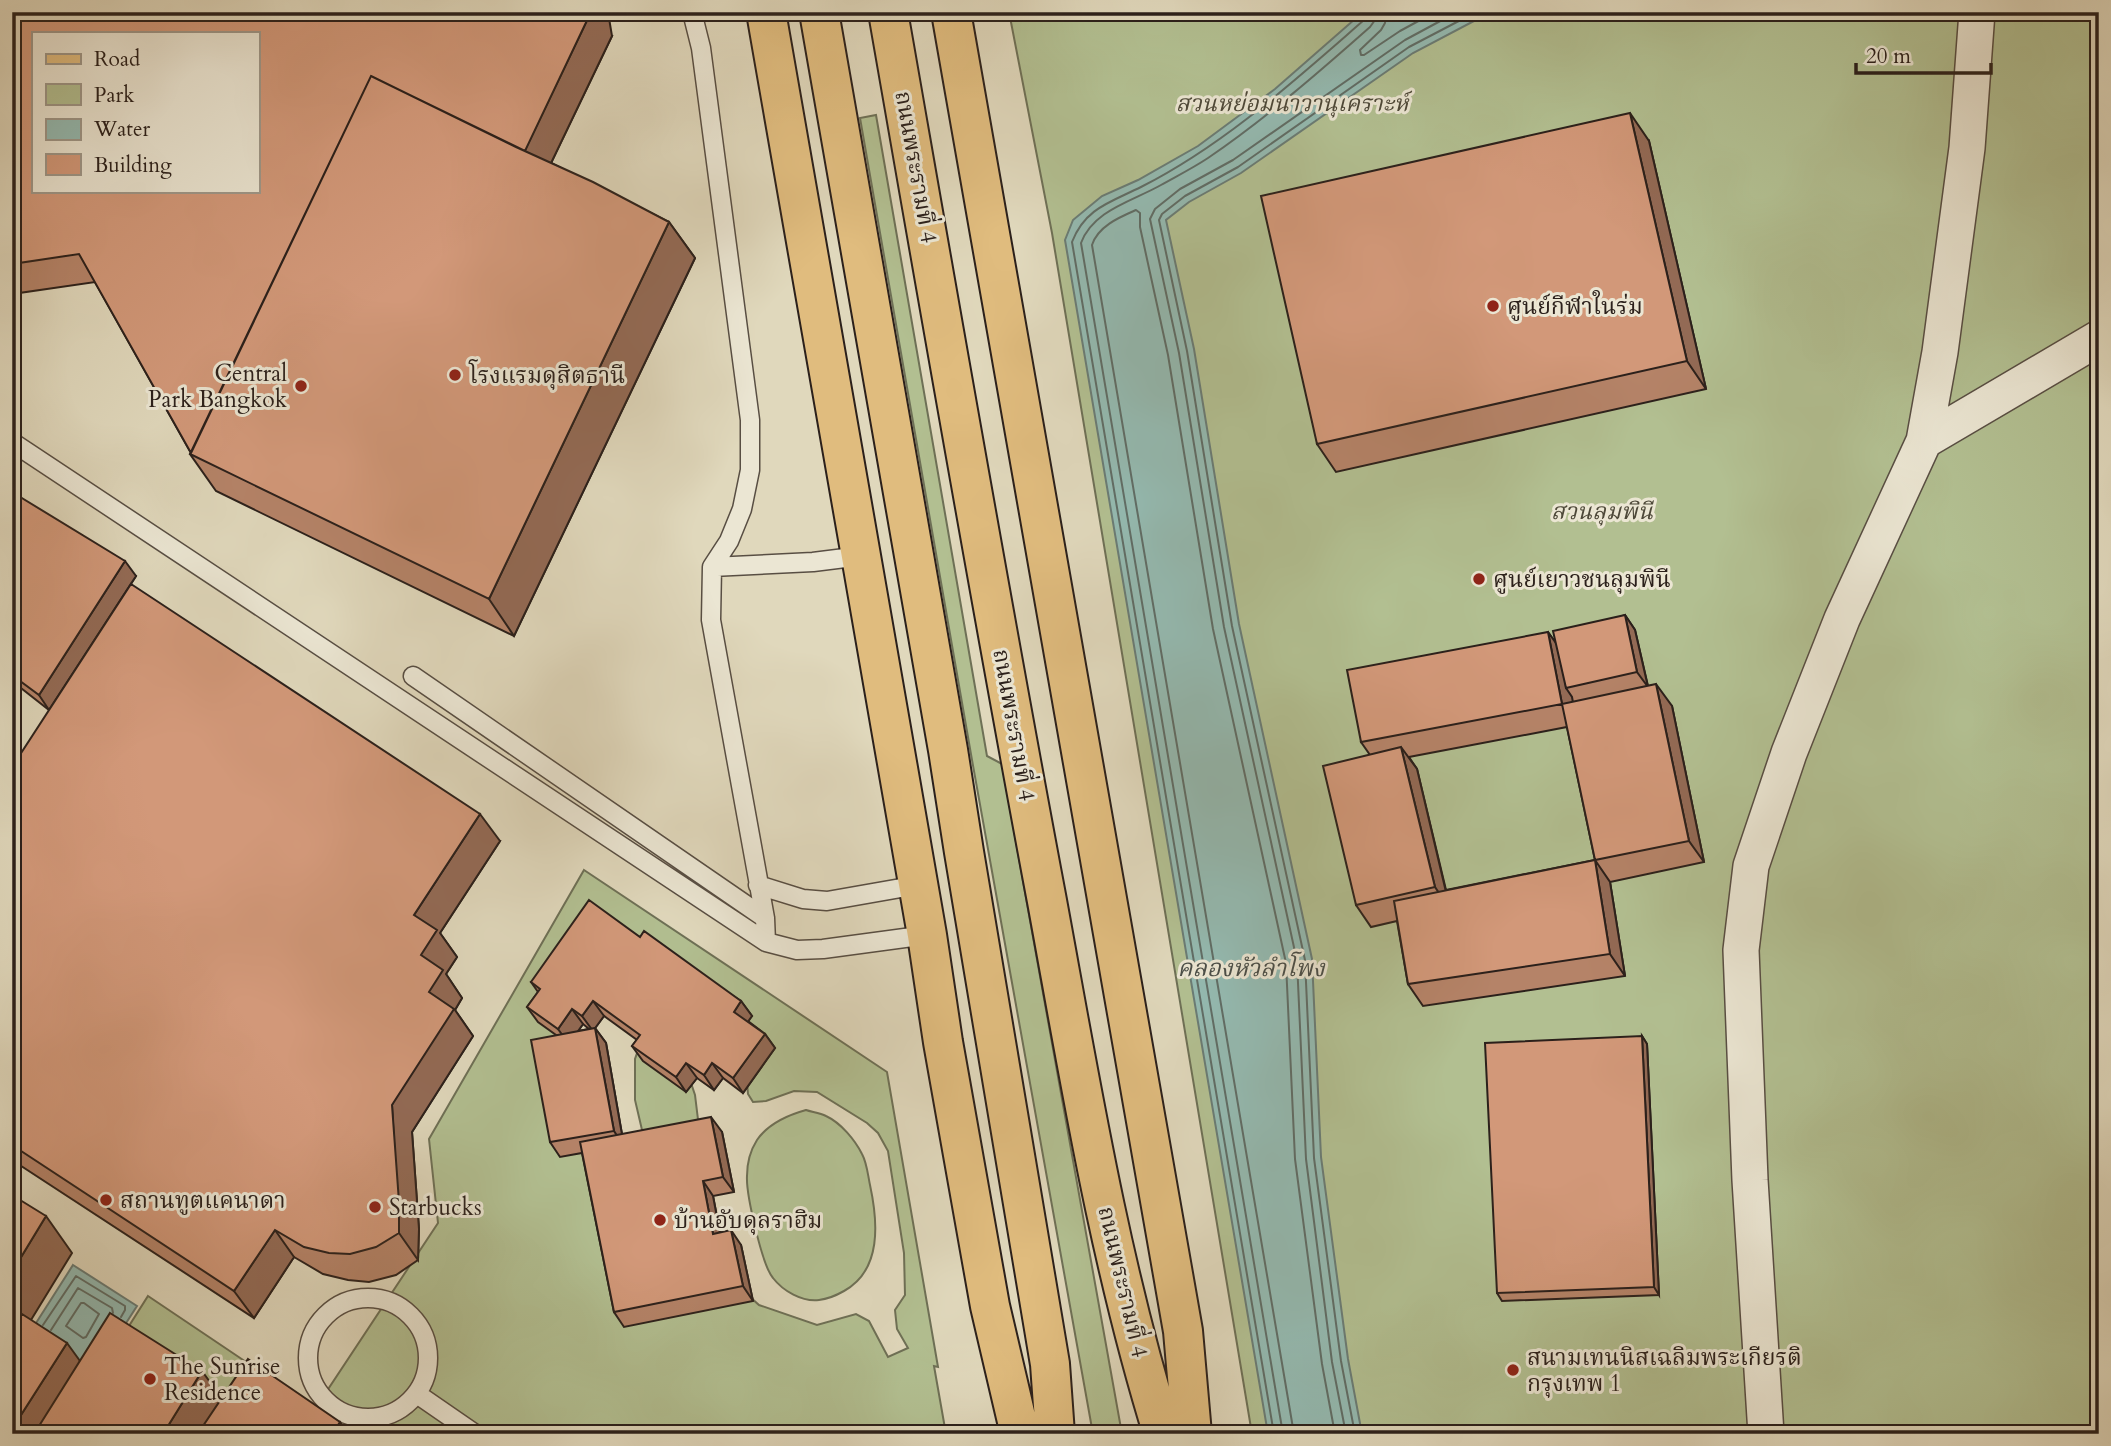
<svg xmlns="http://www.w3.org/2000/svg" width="2111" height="1446" viewBox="0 0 2111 1446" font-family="Cardo,'Noto Serif Thai',serif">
<rect width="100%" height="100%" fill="#e0d8bc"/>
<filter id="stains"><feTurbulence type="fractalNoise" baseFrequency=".00286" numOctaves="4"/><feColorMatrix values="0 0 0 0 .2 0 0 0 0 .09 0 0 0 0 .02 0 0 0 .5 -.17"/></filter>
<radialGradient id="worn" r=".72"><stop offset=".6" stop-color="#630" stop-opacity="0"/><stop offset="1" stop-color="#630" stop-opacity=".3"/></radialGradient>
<!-- green -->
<path fill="#b2bf91" stroke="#6e7056" stroke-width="2" fill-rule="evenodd" d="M 1009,12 L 2099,12 L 2099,1434 L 1252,1434 L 1052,233 Z
M 876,115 L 987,756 L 1002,764 L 1122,1434 L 1093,1434 L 972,760 L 860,118 Z
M 584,870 L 887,1072 L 938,1367 L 934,1366 L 946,1434 L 352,1434 L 315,1409 L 438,1223 L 429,1139 ZM 552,992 L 742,1027 L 748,1094 L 753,1102 L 766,1101 L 794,1091 L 817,1092 L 867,1123 L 878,1133 L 888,1151 L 904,1253 L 905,1295 L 895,1310 L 897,1329 L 908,1348 L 888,1357 L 869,1321 L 856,1314 L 817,1325 L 759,1305 L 749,1296 L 630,1273 Z
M 644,1033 L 687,1071 L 695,1095 L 700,1136 L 646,1147 L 635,1100 L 635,1059 Z
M 806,1110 C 812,1112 820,1113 826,1116 C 841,1123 855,1140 862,1154 C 867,1163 868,1176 870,1185 C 878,1222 882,1270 844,1291 C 837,1295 828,1299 819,1300 C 802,1302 783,1291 773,1278 C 762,1265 746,1194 747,1176 C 747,1163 750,1151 757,1140 C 768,1124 788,1115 806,1110 Z
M 148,1296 L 261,1372 L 236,1410 L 122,1337 Z"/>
<!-- water -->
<path fill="#94bab1" stroke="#6a7c75" stroke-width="2" d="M 1363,12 L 1491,12 L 1413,53 L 1241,173 L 1189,202 L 1166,220 L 1194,349 L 1239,624 L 1312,959 L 1321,1157 L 1348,1359 L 1362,1434 L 1268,1434 L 1065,240 L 1073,220 L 1102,196 L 1138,180 L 1198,146 L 1275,89 Z
M 73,1265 L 137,1306 L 92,1376 L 22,1345 Z"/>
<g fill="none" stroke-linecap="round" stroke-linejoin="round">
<!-- shore -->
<path stroke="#606d66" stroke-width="2" d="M 1386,12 L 1385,23 L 1381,30 L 1360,50 L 1361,55 L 1364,55 L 1400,31 L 1435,12
M 81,1303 L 84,1303 L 99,1314 L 86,1337 L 83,1338 L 66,1326 Z
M 43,1325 L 76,1276 L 125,1306 L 125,1310 L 121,1317
M 51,1330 L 78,1288 L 112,1308 L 113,1313
M 1274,1434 L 1072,242 C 1085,208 1111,202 1141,187 C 1224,145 1294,81 1364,20 L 1367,12
M 1283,1434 L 1081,243 C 1093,210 1133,201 1161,185 C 1177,176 1193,168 1208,158 C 1265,119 1318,73 1370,27 L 1375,20 L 1375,12
M 1294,1434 L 1092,245 C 1098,226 1120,217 1136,210 L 1140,213 L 1140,227 L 1168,355 L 1213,629 L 1286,963 L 1295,1159 L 1322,1364 L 1335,1434
M 1346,1434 L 1332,1362 L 1306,1159 L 1297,961 L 1224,627 L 1179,353 L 1150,219 L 1155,209 L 1180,189 L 1233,160 L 1405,40 L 1457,12
M 1355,1434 L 1341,1361 L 1314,1158 L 1305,960 L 1232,626 L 1187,351 L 1159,220 L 1162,214 L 1185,196 L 1238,167 L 1409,47 L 1476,12"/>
<!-- lane casing -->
<g stroke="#584e43" stroke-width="21">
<path id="lane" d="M 692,12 L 701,48 L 750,420 L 750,470 L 742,509 L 729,541 L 712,567 L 711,620 L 765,918 L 766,942
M 12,442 L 766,942 L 797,950 L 823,949 L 927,935
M 712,567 L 813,562 L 861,556
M 413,676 L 765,918
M 758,885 L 803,899 L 827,901 L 918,885
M308 1358a60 60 0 1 1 120 0a60 60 0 1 1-120 0Z
M 417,1394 L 475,1434"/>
</g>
<!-- street casing -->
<g stroke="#584e43" stroke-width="38">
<path id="street" d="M 1924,441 L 2099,338
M 1766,1434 L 1750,1180 L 1741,950 L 1751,866 L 1789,753 L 1842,619 L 1924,441 L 1940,352 L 1967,148 L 1977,12"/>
</g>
<!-- primary casing -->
<g stroke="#2b201b" stroke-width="42">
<path id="primary" d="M 766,12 L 861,556 L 927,935 L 943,1042 L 990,1306 L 1020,1434
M 819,12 L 948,750 L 964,852 L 1050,1364 L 1055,1434
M 888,12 C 940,309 991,605 1047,901 C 1080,1080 1109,1260 1163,1434
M 951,12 L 1183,1331 L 1192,1434"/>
</g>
<!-- lane -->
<use href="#lane" stroke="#ebe6d3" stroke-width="18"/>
<!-- street -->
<use href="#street" stroke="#ebe6d3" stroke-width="35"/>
<!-- primary -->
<use href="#primary" stroke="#e0bc7e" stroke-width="38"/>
</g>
<!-- wall -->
<path fill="#b58368" stroke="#2b201b" stroke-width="2" fill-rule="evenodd" d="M 12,12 L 612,36 L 551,163 L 669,222 L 695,258 L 514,636 L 216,491 L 190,454 L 191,453 L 95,282 L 12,294 Z
M 1649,141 L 1706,389 L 1336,472 L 1317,444 Z
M 12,492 L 136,576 L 49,710 L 12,681 Z
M 1625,615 L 1635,630 L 1648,686 L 1672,706 L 1704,862 L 1610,882 L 1625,976 L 1423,1006 L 1408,984 L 1397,921 L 1371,927 L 1356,905 L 1370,755 L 1361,742 L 1548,632 L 1555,642 ZM 1567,727 L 1595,860 L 1446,890 L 1417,769 L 1409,757 Z
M 12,767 L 500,841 L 440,933 L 457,957 L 446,974 L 462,998 L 455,1010 L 473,1036 L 412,1132 L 419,1229 L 418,1260 L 396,1275 L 369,1282 L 348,1280 L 323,1274 L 294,1257 L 254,1318 L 12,1160 Z
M 640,937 L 741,1001 L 752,1016 L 748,1021 L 765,1034 L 775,1048 L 743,1093 L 723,1078 L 714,1090 L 697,1078 L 686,1092 L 643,1061 L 632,1046 L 637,1040 L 604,1016 L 595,1028 L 606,1043 L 622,1134 L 722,1132 L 734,1192 L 713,1196 L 720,1232 L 741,1245 L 753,1301 L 624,1327 L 614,1312 L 582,1153 L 560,1157 L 550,1142 L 556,1035 L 538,1022 L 527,1007 L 538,992 L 531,982 ZM 583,1024 L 589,1029 L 578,1031 Z
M 1642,1036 L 1647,1044 L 1659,1295 L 1502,1301 L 1497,1293 Z"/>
<!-- shaded-wall -->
<path fill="#936a55" stroke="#2b201b" stroke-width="2" d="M 591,12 L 608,12 L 612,36 L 541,184 L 522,156 Z
M 1630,113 L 1649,141 L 1706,389 L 1687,361 Z
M 669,222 L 695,258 L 514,636 L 489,599 Z
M 125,561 L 136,576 L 49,710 L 39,695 Z
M 1625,615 L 1635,630 L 1648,687 L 1637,672 Z
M 1548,632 L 1563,653 L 1566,688 L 1572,697 L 1577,725 L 1562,704 Z
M 1656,684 L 1672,706 L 1704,862 L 1689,841 Z
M 1401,747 L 1417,769 L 1450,909 L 1435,887 Z
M 480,814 L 500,841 L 440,933 L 457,957 L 446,974 L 462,998 L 455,1010 L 473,1036 L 412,1132 L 419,1229 L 418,1260 L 399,1233 L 392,1105 L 429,992 L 421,955 L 414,915 Z
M 1595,860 L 1610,882 L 1625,976 L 1610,954 Z
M 593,1001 L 604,1016 L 593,1031 L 582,1016 Z
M 741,1001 L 752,1016 L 745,1026 L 734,1012 Z
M 572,1009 L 583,1024 L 569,1044 L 558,1029 Z
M 595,1028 L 606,1043 L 624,1146 L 614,1131 Z
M 765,1034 L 775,1048 L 743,1093 L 733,1078 Z
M 1642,1036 L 1647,1044 L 1659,1295 L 1654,1287 Z
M 686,1063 L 697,1078 L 686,1092 L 676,1077 Z
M 712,1063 L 723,1078 L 714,1090 L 704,1075 Z
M 711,1117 L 722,1132 L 734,1192 L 723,1177 Z
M 703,1181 L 713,1196 L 723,1249 L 713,1234 Z
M 46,1216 L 72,1253 L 12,1351 L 12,1272 Z
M 275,1230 L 294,1257 L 254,1318 L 234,1291 Z
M 731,1230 L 741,1245 L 753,1301 L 743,1286 Z
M 67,1343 L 93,1379 L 58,1434 L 12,1434 L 12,1429 Z
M 202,1371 L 228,1407 L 201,1429 L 205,1434 L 163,1434 Z
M 340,1422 L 348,1434 L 332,1434 Z"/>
<!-- building -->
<path fill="#d29879" stroke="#2b201b" stroke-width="2" fill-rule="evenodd" d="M 12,12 L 591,12 L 525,151 L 371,76 L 191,453 L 79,254 L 12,264 ZM 33,33 L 257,33 L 257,191 L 33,191 Z
M 371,76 L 516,147 L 593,182 L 669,222 L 489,599 L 190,454 Z
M 1630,113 L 1687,361 L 1317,444 L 1261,196 Z
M 12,492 L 125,561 L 39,695 L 12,675 L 12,535 L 15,530 L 12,528 Z
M 131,584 L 480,814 L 414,915 L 437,930 L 421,955 L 443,970 L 429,992 L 454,1009 L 392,1105 L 399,1202 L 399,1233 L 376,1247 L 350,1254 L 329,1253 L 304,1247 L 275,1230 L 234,1291 L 12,1145 L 12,767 Z
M 1625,615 L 1637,672 L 1566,688 L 1553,631 Z
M 1548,632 L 1562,704 L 1361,742 L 1347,670 Z
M 1656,684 L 1689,841 L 1595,860 L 1562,704 Z
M 1401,747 L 1435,887 L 1356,905 L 1323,766 Z
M 1595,860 L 1610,954 L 1408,984 L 1394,901 Z
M 589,900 L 640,937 L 644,931 L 741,1001 L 734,1012 L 765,1034 L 733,1078 L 712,1063 L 704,1075 L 686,1063 L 676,1077 L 632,1046 L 640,1035 L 593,1001 L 582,1016 L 572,1009 L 558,1029 L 527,1007 L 540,989 L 531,982 Z
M 595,1028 L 614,1131 L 550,1142 L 531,1040 Z
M 1642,1036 L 1654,1287 L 1497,1293 L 1485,1043 Z
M 711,1117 L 723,1177 L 703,1181 L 713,1234 L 731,1230 L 743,1286 L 614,1312 L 580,1142 Z
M 12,1195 L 46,1216 L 12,1272 Z
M 110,1313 L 202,1371 L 163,1434 L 34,1434 Z
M 22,1314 L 67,1343 L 12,1429 L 12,1322 L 16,1324 Z
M 248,1359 L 340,1422 L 332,1434 L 209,1434 L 201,1429 Z"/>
<!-- markers -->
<g fill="#8f2418" stroke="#ebe6d3" stroke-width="2.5">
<circle cx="1493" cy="306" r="7"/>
<circle cx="455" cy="375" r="7"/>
<circle cx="301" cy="386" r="7"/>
<circle cx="1479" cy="579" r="7"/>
<circle cx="106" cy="1200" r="7"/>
<circle cx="375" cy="1207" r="7"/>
<circle cx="660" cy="1220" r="7"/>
<circle cx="1513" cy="1370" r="7"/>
<circle cx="150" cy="1379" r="7"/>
</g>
<g text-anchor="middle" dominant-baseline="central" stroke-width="6" stroke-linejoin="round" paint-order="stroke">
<!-- park labels -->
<g font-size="23" font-style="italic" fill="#4d4838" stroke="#ebe6d3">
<text x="1292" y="103">สวนหย่อมนาวานุเคราะห์</text>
<text x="1602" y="511">สวนลุมพินี</text>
</g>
<!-- street labels -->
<g font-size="23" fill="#2b201b" stroke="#ebe6d3">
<text transform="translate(916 167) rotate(80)">ถนนพระรามที่ 4</text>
<text transform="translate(1014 725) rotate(80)">ถนนพระรามที่ 4</text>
<text transform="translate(1123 1282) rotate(77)">ถนนพระรามที่ 4</text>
</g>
<!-- poi labels -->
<g font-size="23" fill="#2b201b" stroke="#ebe6d3" text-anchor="start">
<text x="1507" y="306">ศูนย์กีฬาในร่ม</text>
<text x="287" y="373" text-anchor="end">Central<tspan x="287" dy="26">Park Bangkok</tspan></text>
<text x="469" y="375">โรงแรมดุสิตธานี</text>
<text x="1493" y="579">ศูนย์เยาวชนลุมพินี</text>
<text x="120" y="1200">สถานทูตแคนาดา</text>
<text x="389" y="1207">Starbucks</text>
<text x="674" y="1220">บ้านอับดุลราฮิม</text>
<text x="1527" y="1357">สนามเทนนิสเฉลิมพระเกียรติ<tspan x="1527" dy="26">กรุงเทพ 1</tspan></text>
<text x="164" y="1366">The Sunrise<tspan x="164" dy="26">Residence</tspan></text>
</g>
<!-- water labels -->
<g font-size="24" font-style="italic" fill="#4a4e48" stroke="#ebe6d3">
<text x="1251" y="968">คลองหัวลำโพง</text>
</g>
</g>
<!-- margin -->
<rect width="2111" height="1446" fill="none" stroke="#e0d8bc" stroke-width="42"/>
<rect x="14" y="14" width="2083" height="1418" fill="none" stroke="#2b201b" stroke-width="3.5"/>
<rect x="21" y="21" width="2069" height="1404" fill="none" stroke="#2b201b" stroke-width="2"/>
<!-- legend -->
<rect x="32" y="32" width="228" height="161" fill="#ebe6d3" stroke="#9e9789" stroke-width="2"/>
<rect x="46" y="54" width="35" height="10" fill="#e0bc7e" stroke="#9e9789" stroke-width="2"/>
<text x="94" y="66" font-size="21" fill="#2b201b">Road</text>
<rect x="46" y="84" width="35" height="21" fill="#b2bf91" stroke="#9e9789" stroke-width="2"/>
<text x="94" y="102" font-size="21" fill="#2b201b">Park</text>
<rect x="46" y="119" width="35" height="21" fill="#94bab1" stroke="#9e9789" stroke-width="2"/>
<text x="94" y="136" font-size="21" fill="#2b201b">Water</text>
<rect x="46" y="154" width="35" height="21" fill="#d29879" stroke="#9e9789" stroke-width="2"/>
<text x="94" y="172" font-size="21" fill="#2b201b">Building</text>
<!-- scale -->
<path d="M1856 63v10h135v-10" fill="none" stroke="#2b201b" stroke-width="3.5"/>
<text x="1866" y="63" font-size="21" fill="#2b201b" stroke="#ebe6d3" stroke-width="5" paint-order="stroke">20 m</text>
<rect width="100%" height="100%" filter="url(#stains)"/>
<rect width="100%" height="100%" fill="url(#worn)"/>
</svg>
